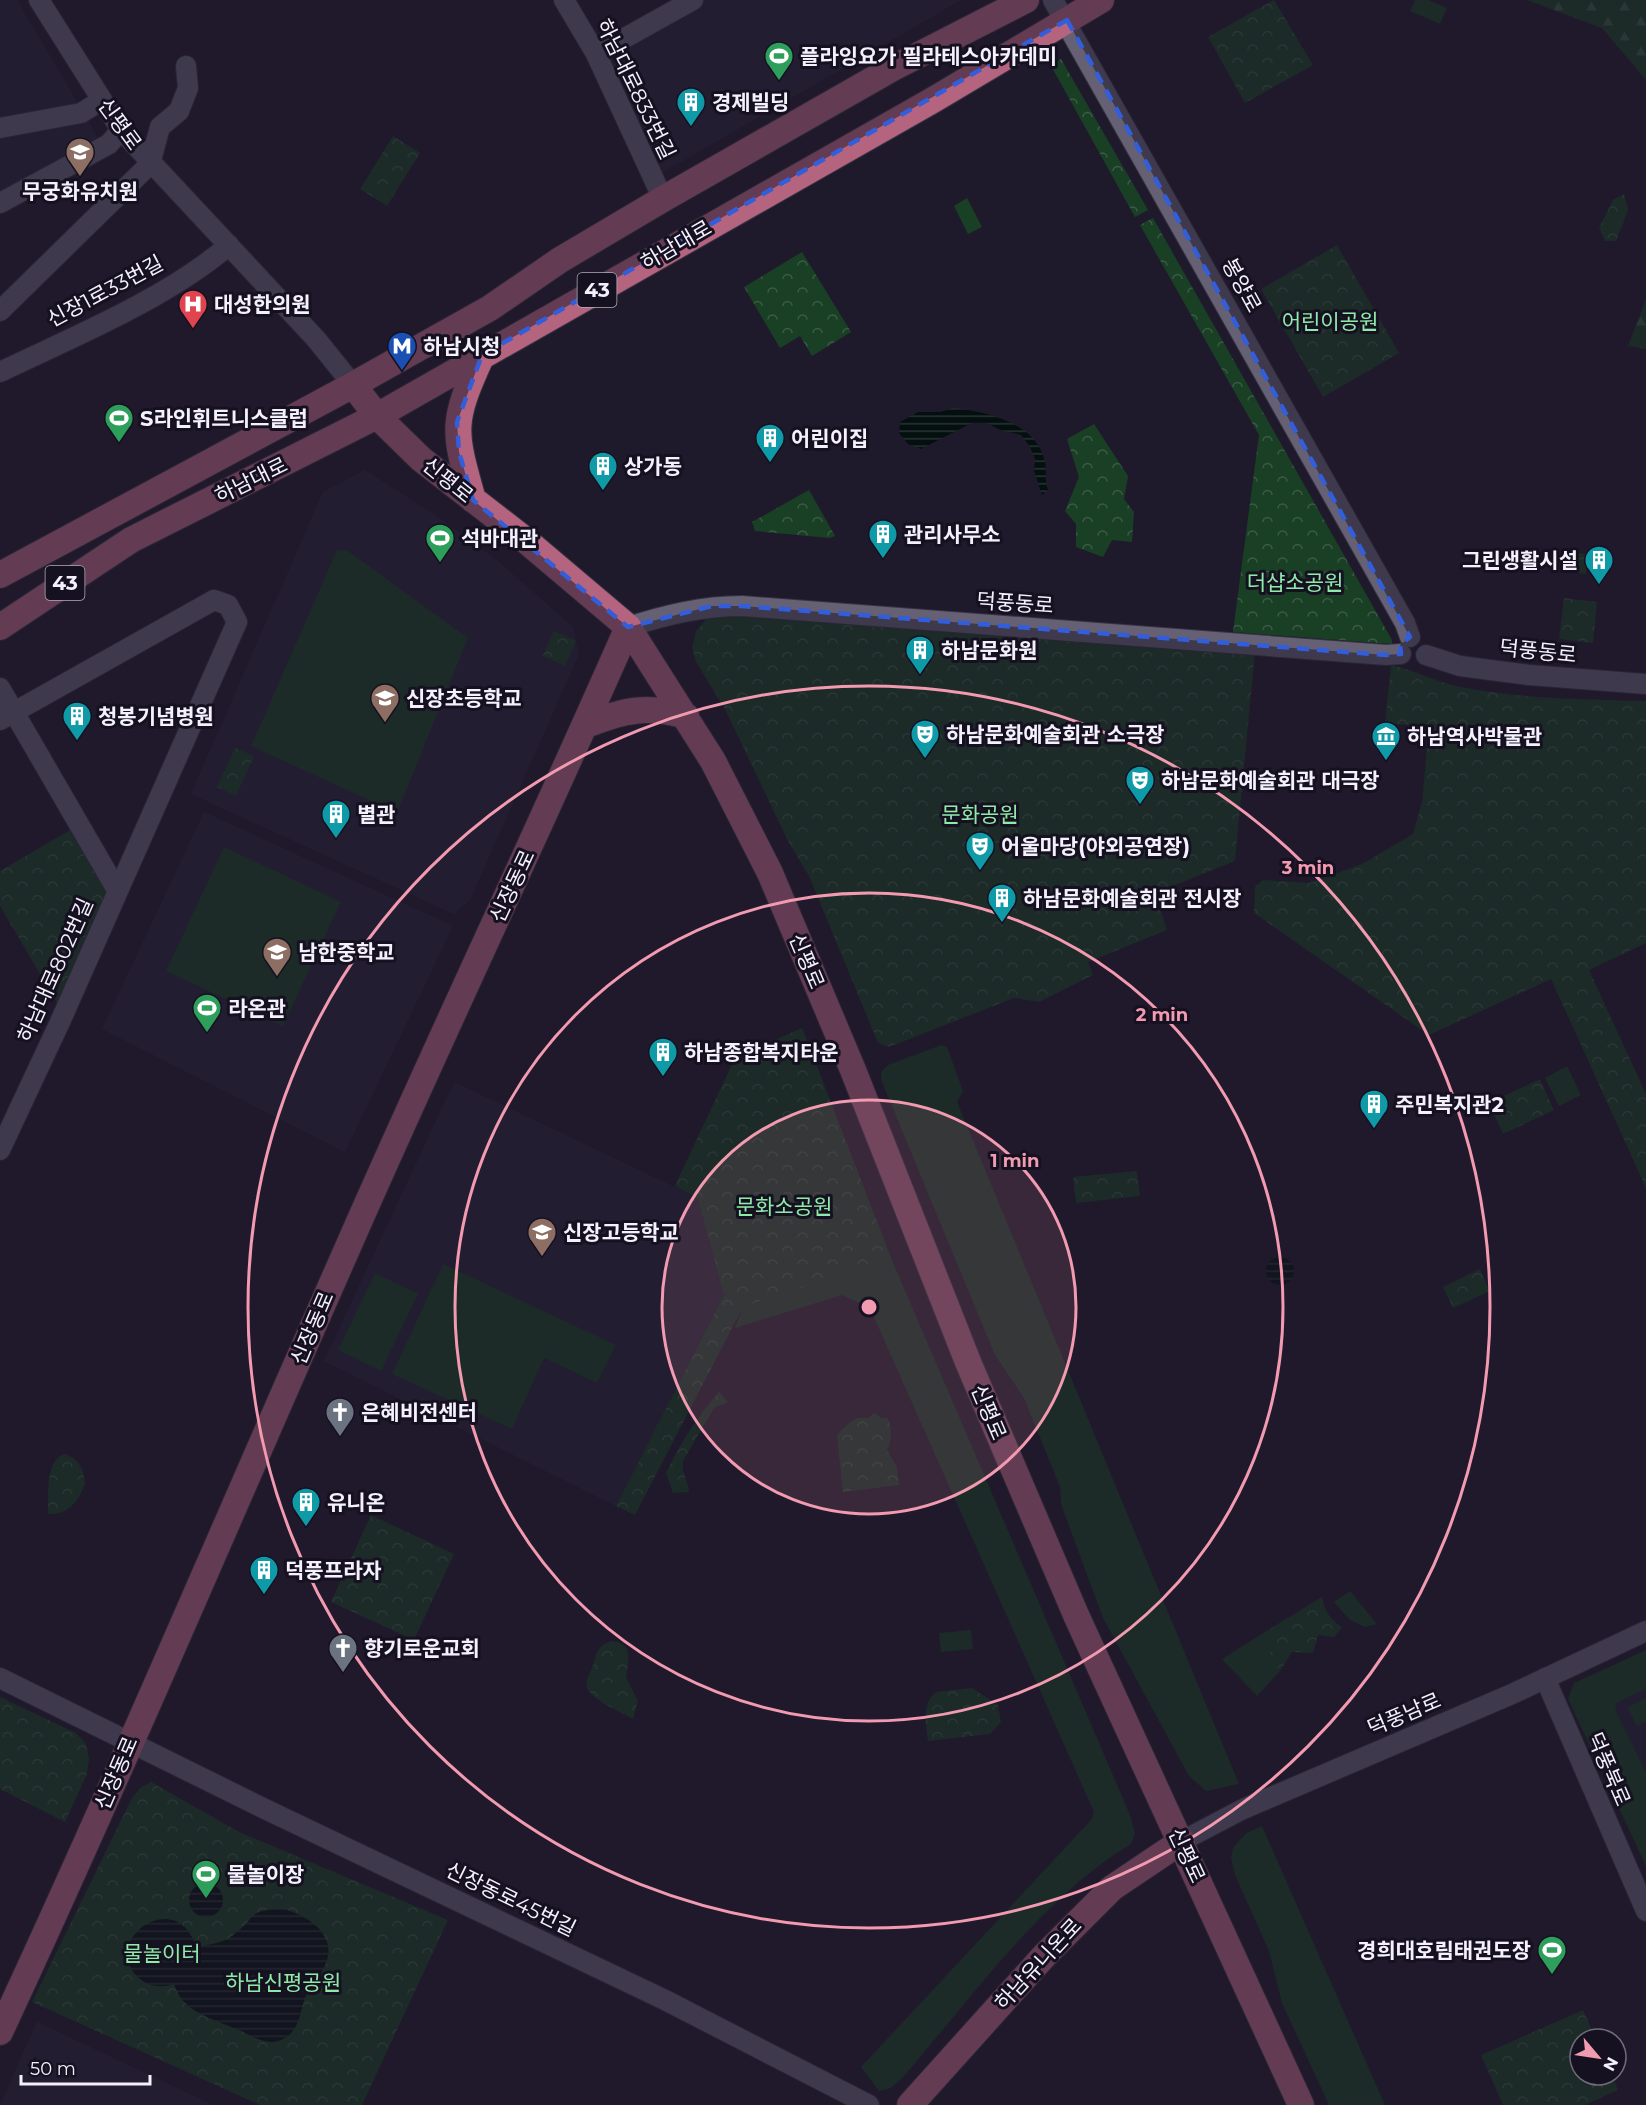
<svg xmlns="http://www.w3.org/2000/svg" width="1646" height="2105" viewBox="0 0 1646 2105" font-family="Montserrat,'Noto Sans KR',sans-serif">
<defs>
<pattern id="forest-firs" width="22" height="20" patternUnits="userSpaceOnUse" patternTransform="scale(1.5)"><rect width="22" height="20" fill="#193f25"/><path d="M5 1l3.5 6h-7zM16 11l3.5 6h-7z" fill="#3b5b46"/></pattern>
<pattern id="park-crowns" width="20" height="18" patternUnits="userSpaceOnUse" patternTransform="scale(1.5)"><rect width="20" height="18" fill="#193f25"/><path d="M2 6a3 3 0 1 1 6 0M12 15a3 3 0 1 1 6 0" fill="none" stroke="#3b5b46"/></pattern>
<pattern id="water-rules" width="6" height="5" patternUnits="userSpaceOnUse" patternTransform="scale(1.5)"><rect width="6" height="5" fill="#041010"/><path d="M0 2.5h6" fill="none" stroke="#293334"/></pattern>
</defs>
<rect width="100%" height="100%" fill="#1f1a2b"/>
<!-- built -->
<path fill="#292239" d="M 0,0 L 17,0 L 102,144 L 0,203 Z
M 704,0 L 961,0 L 662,173 L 603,59 Z
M 365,470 L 438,517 L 499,562 L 573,627 L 579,654 L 470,900 L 454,914 L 191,794 L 323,492 Z
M 204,812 L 453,926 L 345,1152 L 102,1029 Z
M 454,1082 L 698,1198 L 724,1295 L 616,1506 L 324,1361 Z
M 1646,1689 L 1646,1772 L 1615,1709 L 1617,1703 Z
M 37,2022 L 213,2105 L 0,2105 Z"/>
<!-- grass -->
<path fill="#193f25" d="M 1415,0 L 1428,0 L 1447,8 L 1440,24 L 1410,11 Z
M 967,198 L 982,227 L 968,234 L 954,206 Z
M 337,550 L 348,551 L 468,638 L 397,813 L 251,746 Z
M 224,847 L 341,902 L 283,1026 L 166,971 Z
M 802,1028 L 891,1258 L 1130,1815 L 1135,1833 L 1131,1844 C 1044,1896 971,1998 905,2075 L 891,2088 L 879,2091 L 861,2067 L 1092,1819 L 1094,1812 L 870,1308 L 842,1295 L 735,1328 L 743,1307 L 724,1295 L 698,1198 L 675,1186 L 735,1058 Z
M 941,1045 L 947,1047 L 963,1091 L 957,1102 L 1239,1784 L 1206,1791 L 1189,1776 L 1103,1618 L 1061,1504 L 1060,1487 L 1024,1398 L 995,1355 L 882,1082 L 881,1072 L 888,1065 Z
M 1567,1066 L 1581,1095 L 1559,1106 L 1545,1078 Z
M 443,1264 L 616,1345 L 597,1383 L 544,1358 L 512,1429 L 392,1374 Z
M 375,1273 L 418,1294 L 381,1371 L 338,1350 Z
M 1350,1591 L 1377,1624 L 1365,1627 L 1350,1620 L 1334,1602 Z
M 971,1630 L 973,1649 L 941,1652 L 939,1633 Z
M 1260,1635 L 1280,1671 L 1257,1696 L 1222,1659 Z
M 1646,1650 L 1646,1689 L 1617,1703 L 1615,1709 L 1646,1772 L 1646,1866 L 1568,1699 L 1574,1683 Z
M 1646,1698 L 1646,1722 L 1637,1726 L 1627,1707 Z
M 1262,1826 L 1385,2105 L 1329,2105 L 1282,2003 L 1269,1951 L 1235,1875 L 1231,1857 L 1233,1848 L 1246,1833 Z"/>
<!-- forest -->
<path fill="url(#forest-firs)" d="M 1527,0 L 1646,0 L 1646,80 L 1602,28 Z
M 1646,299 L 1646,349 L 1628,346 Z"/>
<!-- park -->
<path fill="url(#park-crowns)" d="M 1274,0 L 1313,65 L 1245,103 L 1208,37 Z
M 1061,59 L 1148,210 L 1135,217 L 1050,64 Z
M 393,136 L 420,153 L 387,206 L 360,189 Z
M 1624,194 L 1628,210 L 1616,241 L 1605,241 L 1599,228 L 1613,200 Z
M 1153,218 L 1392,640 L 1392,644 L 1233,632 L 1259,435 L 1140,225 Z
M 1337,245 L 1399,353 L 1323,397 L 1261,289 Z
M 802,252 L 851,332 L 812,356 L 800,336 L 780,348 L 744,287 Z
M 1094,424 L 1128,476 L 1124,499 L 1134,512 L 1132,542 L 1112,540 L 1103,557 L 1076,547 L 1076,524 L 1065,511 L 1079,477 L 1067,439 Z
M 809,490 L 835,536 L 830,538 L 755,531 L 752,522 Z
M 1572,552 L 1588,554 L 1586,574 L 1570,572 Z
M 1564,598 L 1597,602 L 1593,643 L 1559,639 Z
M 732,611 L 1255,652 L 1235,861 L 1155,893 L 1167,930 L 1088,962 L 1093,975 L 1039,1002 L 1014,998 L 889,1047 L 878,1043 L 809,876 L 788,841 L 725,709 L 696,662 L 692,648 L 696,631 L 711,614 Z
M 554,631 L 576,641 L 565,666 L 543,656 Z
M 1391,665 C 1415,670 1438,683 1461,687 C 1522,699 1585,699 1646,701 L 1646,943 L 1589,970 L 1646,1094 L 1646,1188 L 1551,979 L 1429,1035 L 1254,913 L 1255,887 L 1263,880 L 1309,883 L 1362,864 L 1413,834 L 1422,802 L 1429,727 L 1385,723 Z
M 235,748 L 254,756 L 236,796 L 217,787 Z
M 70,830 L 107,893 L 59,1006 L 0,906 L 0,871 Z
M 802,1028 L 891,1258 L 743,1307 L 635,1515 L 616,1506 L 724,1295 L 698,1198 L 675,1186 L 735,1058 Z
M 1540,1079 L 1554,1110 L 1503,1134 L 1489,1103 Z
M 1137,1171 L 1140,1196 L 1076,1203 L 1073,1177 Z
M 1480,1269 L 1490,1291 L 1453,1308 L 1443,1287 Z
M 719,1392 L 728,1402 L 714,1408 L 683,1461 C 681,1472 688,1481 689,1492 L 673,1493 L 666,1473 C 680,1443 698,1416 719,1392 Z
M 874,1413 L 881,1418 L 887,1418 C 893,1426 892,1441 887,1450 L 897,1467 L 899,1485 L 843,1492 L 837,1436 C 842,1428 850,1422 857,1418 L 869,1418 Z
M 64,1454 C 79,1458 84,1469 85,1484 C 79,1501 68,1515 48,1514 C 49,1497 44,1462 64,1454 Z
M 371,1515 L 454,1554 L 414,1640 L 331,1602 Z
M 1322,1597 C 1324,1611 1330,1619 1342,1627 L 1334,1637 L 1318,1635 L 1313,1653 L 1292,1652 L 1280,1671 L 1260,1635 Z
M 612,1641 C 635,1644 628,1661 626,1677 L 638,1701 L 633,1719 C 623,1713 589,1699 587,1687 C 585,1679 591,1672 593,1665 C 597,1652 598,1645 612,1641 Z
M 972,1688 L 998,1705 L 1001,1722 L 990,1734 L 928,1741 C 926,1723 921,1705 936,1692 Z
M 0,1697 L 76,1733 L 86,1744 L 89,1759 L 87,1774 L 65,1822 L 0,1789 Z
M 151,1782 L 239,1832 L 448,1920 L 362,2105 L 260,2105 L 32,2002 L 131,1800 L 140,1788 Z
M 1583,2010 L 1596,2039 L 1580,2039 L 1580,2075 L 1612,2075 L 1618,2090 L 1585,2105 L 1503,2105 L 1481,2055 Z"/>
<!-- water -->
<path fill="url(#water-rules)" d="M 954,408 C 988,412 1037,423 1045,462 C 1047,471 1044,478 1048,490 L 1042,495 L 1034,471 L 1035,459 L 1030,447 L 1021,435 L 1000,430 L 987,423 L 972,423 L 921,449 L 908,444 L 899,433 L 900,422 L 918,412 L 940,412 Z
M1266 1271a14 14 0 1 1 28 0a14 14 0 1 1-28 0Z
M189 1900a17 17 0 1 1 34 0a17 17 0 1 1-34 0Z
M 284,1909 C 308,1916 337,1934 326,1963 C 321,1976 310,1984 305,1998 C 300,2012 299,2030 285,2038 C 266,2049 251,2034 234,2028 C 211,2018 182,2012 174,1984 C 161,1988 149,1987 139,1978 C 97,1940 179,1884 196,1948 C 208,1944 221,1944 232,1936 C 259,1917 244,1910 284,1909 Z"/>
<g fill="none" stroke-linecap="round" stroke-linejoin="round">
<!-- minor casing -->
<g stroke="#383442" stroke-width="22">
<path id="minor" d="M 39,0 L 121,130 L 316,339 L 353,385
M 564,0 L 596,54 L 663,199
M 1053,0 L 1405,623 L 1410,637
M 596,54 L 693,0
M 0,128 L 81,113 L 102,100
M 0,203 L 109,144 L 121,130
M 0,311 L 150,164 L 160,127 L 179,111 L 188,88 L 186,66
M 0,372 C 73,337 168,298 229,245
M 628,627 C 666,615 702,606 742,606 L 1386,655 L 1401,654
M 1426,655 L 1460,666 L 1529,675 L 1646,684
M 0,688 L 117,890
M 0,720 L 214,600 L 228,605 L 237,622 L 60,1022 L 0,1150
M 0,1678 L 265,1809 L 665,2000 L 869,2105
M 1545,1678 L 1646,1911
M 1182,1841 L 1241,1810 L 1512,1694 L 1646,1631"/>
</g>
<!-- major casing -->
<g stroke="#383442" stroke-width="28">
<path id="major" d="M 353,385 L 377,416 L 421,459 L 524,539 L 628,627 L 713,761 L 770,873 L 853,1070 L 968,1362 L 1076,1615 L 1301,2105
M 473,500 C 453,429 451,423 482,355
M 0,575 L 353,385 L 490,308 L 560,260 L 663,199 L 893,68 L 1026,0
M 0,627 L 131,540 L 377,416 L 933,100 L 1101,0
M 586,725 C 624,710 646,705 686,716
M 0,2032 C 121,1772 232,1509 348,1247 C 439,1039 537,835 628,627
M 910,2105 L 1044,1956 L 1112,1888 L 1182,1841"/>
</g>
<!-- minor -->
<use href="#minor" stroke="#656074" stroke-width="20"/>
<!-- major -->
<use href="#major" stroke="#b56480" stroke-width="26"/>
</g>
<!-- marked area -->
<path d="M0 0H1646V2105H0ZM 1067,20 L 1410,637 L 1400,645 L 1401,654 L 1386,655 L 742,606 L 712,606 L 628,627 L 473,500 L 459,452 L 457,422 L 482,355 Z" fill="#1f1a2b" fill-opacity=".55" fill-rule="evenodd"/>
<path fill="none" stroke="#325edc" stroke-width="4.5" stroke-dasharray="12 8" stroke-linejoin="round" d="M 1067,20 L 1410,637 L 1400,645 L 1401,654 L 1386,655 L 742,606 L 712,606 L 628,627 L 473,500 L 459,452 L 457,422 L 482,355 Z"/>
<!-- distance rings -->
<circle cx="869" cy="1307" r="207" fill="#f29ab0" fill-opacity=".12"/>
<g fill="none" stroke="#f29ab0" stroke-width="3">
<circle cx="869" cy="1307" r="207"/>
<circle cx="869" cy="1307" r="414"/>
<circle cx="869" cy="1307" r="621"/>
</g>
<!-- icons -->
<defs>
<g id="stadium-pin" transform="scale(1.5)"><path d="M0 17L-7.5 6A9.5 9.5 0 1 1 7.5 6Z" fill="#2e9e5b" stroke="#161121"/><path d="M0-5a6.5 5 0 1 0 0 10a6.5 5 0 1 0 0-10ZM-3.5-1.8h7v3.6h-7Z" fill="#fff"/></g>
<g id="building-pin" transform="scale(1.5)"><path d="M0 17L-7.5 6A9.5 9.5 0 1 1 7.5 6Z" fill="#0f9aa8" stroke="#161121"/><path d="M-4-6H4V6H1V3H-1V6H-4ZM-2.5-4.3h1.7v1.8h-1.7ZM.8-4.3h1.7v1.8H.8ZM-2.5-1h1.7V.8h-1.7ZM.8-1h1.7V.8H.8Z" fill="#fff"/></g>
<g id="school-pin" transform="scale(1.5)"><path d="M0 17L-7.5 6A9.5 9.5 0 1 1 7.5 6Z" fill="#8d6e63" stroke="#161121"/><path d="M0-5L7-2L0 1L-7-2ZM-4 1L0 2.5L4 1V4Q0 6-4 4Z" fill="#fff"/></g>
<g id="hospital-pin" transform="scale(1.5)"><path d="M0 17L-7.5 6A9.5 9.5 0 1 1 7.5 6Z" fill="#e0444e" stroke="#161121"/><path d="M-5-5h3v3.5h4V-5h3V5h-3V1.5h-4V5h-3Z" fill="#fff"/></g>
<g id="metro-pin" transform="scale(1.5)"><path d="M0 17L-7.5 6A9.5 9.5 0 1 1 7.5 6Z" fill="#1a4fb4" stroke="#161121"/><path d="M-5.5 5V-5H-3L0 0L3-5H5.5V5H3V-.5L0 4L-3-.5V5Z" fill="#fff"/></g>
<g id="theatre-pin" transform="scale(1.5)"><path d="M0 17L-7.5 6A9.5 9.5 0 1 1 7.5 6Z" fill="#0f9aa8" stroke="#161121"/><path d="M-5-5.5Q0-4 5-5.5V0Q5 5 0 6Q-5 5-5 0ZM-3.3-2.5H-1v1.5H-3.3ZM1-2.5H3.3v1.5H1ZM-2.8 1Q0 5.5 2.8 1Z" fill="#fff"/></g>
<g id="museum-pin" transform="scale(1.5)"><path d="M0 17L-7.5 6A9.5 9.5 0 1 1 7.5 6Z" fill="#0f9aa8" stroke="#161121"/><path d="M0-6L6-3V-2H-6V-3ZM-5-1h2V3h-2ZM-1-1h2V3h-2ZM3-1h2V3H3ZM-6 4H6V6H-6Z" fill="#fff"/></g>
<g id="church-pin" transform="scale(1.5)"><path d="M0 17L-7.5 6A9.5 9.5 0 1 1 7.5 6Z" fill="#6b7280" stroke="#161121"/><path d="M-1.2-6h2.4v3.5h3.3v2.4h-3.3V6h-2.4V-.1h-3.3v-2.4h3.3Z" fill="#fff"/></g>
</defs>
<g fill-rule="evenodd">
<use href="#stadium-pin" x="779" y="56"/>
<use href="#building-pin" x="691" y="102"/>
<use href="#school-pin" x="80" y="152"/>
<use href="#hospital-pin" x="193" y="304"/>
<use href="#metro-pin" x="402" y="346"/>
<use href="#stadium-pin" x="119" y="418"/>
<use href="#building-pin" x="770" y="438"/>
<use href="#building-pin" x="603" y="466"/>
<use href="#building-pin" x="883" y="534"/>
<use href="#stadium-pin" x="440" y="538"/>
<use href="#building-pin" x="1599" y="560"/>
<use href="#building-pin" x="920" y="650"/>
<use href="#school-pin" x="385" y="698"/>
<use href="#building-pin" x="77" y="716"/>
<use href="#theatre-pin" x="925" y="734"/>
<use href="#museum-pin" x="1386" y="736"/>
<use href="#theatre-pin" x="1140" y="780"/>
<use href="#building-pin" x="336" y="814"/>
<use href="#theatre-pin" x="980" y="846"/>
<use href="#building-pin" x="1002" y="898"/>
<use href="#school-pin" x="277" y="952"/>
<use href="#stadium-pin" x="207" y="1008"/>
<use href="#building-pin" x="663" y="1052"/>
<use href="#building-pin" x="1374" y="1104"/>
<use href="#school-pin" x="542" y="1232"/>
<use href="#church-pin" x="340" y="1412"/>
<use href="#building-pin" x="306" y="1502"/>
<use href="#building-pin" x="264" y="1570"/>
<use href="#church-pin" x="343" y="1648"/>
<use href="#stadium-pin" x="206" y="1874"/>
<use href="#stadium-pin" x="1552" y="1950"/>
</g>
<g text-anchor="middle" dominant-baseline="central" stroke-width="6" stroke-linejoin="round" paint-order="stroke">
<!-- shield labels -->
<g fill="#161121" stroke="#b1aebb" stroke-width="1.5">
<rect x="577.5" y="273" width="39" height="34" rx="4.5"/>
<rect x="45.5" y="566" width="39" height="34" rx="4.5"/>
</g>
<g font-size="20" font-weight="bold" fill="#f4f1fd">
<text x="597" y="290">43</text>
<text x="65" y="583">43</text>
</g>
<!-- poi labels -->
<g font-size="21" font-weight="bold" fill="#f4f1fd" stroke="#161121" text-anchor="start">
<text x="800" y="56">플라잉요가 필라테스아카데미</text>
<text x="712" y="102">경제빌딩</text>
<text x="80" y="191" text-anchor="middle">무궁화유치원</text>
<text x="214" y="304">대성한의원</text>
<text x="423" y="346">하남시청</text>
<text x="140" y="418">S라인휘트니스클럽</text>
<text x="791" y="438">어린이집</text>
<text x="624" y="466">상가동</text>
<text x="904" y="534">관리사무소</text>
<text x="461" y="538">석바대관</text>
<text x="1578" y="560" text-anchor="end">그린생활시설</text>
<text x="941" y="650">하남문화원</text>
<text x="406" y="698">신장초등학교</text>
<text x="98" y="716">청봉기념병원</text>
<text x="946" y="734">하남문화예술회관 소극장</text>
<text x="1407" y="736">하남역사박물관</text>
<text x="1161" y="780">하남문화예술회관 대극장</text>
<text x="357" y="814">별관</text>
<text x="1001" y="846">어울마당(야외공연장)</text>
<text x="1023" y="898">하남문화예술회관 전시장</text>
<text x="298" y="952">남한중학교</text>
<text x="228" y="1008">라온관</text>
<text x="684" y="1052">하남종합복지타운</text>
<text x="1395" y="1104">주민복지관2</text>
<text x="563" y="1232">신장고등학교</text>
<text x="361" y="1412">은혜비전센터</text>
<text x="327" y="1502">유니온</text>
<text x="285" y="1570">덕풍프라자</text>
<text x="364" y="1648">향기로운교회</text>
<text x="227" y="1874">물놀이장</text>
<text x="1531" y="1950" text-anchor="end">경희대호림태권도장</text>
</g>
<!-- street labels -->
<g font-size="21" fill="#f4f1fd" stroke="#161121">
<text transform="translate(636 89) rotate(64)">하남대로833번길</text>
<text transform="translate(120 124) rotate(54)">신평로</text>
<text transform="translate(676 245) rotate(-30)">하남대로</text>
<text transform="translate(1242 285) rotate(61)">봉양로</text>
<text transform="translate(105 291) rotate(-28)">신장1로33번길</text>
<text transform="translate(251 480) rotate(-26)">하남대로</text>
<text transform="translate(448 480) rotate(39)">신평로</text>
<text transform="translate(1015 603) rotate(4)">덕풍동로</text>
<text transform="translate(1538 651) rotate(6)">덕풍동로</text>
<text transform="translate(512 886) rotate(-65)">신장동로</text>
<text transform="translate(807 961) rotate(67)">신평로</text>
<text transform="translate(55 970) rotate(-66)">하남대로802번길</text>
<text transform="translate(312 1328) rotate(-67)">신장동로</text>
<text transform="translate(989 1412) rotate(67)">신평로</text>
<text transform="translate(1404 1714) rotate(-23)">덕풍남로</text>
<text transform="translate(1609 1769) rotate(67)">덕풍북로</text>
<text transform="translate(116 1773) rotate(-67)">신장동로</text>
<text transform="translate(1187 1855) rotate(65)">신평로</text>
<text transform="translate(511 1899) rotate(26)">신장동로45번길</text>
<text transform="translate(1038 1964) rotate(-47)">하남유니온로</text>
</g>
<!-- park labels -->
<g font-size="21" fill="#8feaa8" stroke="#161121">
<text x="1330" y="321">어린이공원</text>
<text x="1295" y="582">더샵소공원</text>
<text x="980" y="814">문화공원</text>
<text x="784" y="1206">문화소공원</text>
<text x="162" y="1953">물놀이터</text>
<text x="283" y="1982">하남신평공원</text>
</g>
</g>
<circle cx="869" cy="1307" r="9" fill="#f29ab0" stroke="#161121" stroke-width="3"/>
<g font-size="18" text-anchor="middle" font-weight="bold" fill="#f29ab0" stroke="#161121" stroke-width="6" stroke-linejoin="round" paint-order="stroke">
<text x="1308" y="874">3 min</text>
<text x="1162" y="1021">2 min</text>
<text x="1015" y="1167">1 min</text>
</g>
<!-- north arrow -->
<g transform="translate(1598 2057) rotate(119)"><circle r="28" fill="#161121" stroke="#6f6b79" stroke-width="1.5"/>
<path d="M0-4.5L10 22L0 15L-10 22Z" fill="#f29ab0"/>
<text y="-9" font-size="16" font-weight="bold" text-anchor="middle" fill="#f4f1fd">N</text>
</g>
<!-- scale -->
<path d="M21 2075v9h129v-9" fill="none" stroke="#f4f1fd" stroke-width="3"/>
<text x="30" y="2075" font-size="18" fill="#f4f1fd" stroke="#161121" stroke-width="4.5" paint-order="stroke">50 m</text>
</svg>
